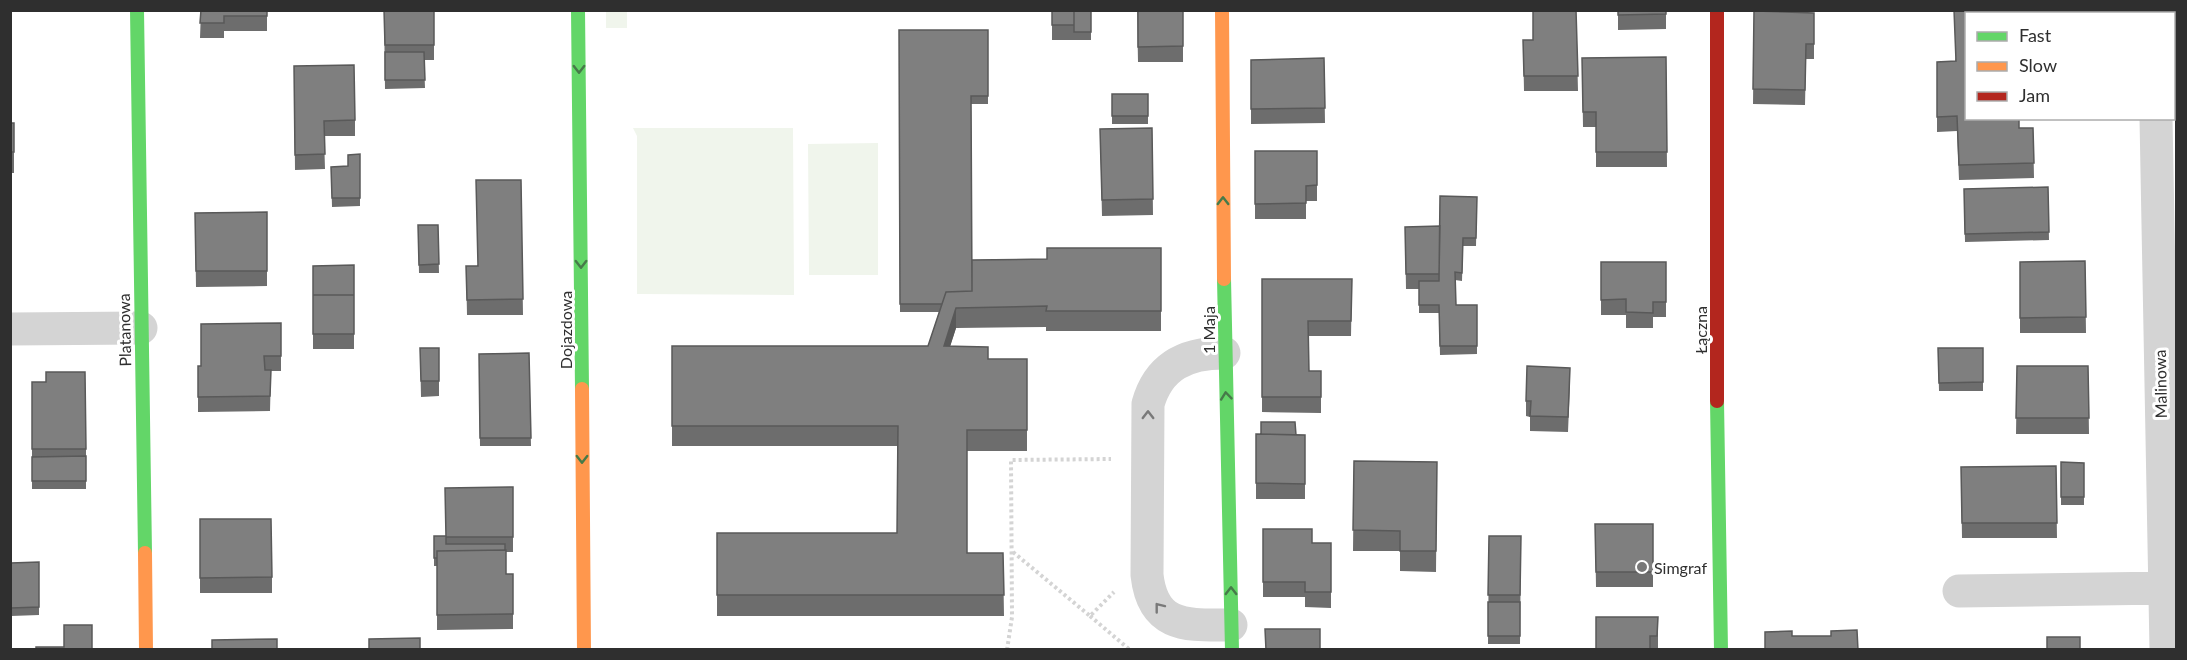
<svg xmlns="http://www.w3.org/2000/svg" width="2187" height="660" viewBox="0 0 2187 660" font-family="Lato,sans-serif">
<rect width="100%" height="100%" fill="#fff"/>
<!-- green -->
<path fill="#f0f5ec" d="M 606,11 L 627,11 L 627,28 L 606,28 Z
M 633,128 L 793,128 L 794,295 L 637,294 L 637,136 Z
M 878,143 L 878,275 L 809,275 L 808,144 Z"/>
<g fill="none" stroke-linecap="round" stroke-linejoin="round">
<!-- path -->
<path stroke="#d4d4d4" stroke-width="4" stroke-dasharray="3 3" stroke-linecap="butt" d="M 1013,552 L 1090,616 L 1114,592
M 1090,616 L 1130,650
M 1007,650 L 1012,617 L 1011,460 L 1111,459"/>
<!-- street -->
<path stroke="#d4d4d4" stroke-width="33" d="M 2154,10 L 2154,14
M 2156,118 L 2166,650
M 10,329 L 141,328
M 1224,353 C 1187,353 1159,365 1148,404 L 1147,575 C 1153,629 1188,625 1231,625
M 1959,591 L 2166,588"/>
<!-- fast -->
<path stroke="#63d668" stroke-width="14" d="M 137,10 L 145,553
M 578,10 L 582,389
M 1224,279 L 1232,650
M 1717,401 L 1721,650"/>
<!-- slow -->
<path stroke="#ff974d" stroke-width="14" d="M 1222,10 L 1224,279
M 582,389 L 584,650
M 145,553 L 146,650"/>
<!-- jam -->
<path stroke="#b3261e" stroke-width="14" d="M 1717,10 L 1717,401"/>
</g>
<!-- wall -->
<path fill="#6d6d6d" d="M 201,10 L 267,10 L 267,31 L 224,31 L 224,38 L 200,38 Z
M 384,10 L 434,10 L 434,60 L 424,60 L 425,88 L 385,89 Z
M 1052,10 L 1091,10 L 1091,40 L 1052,40 Z
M 1137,10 L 1183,10 L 1183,62 L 1138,62 Z
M 1576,10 L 1578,91 L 1524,91 L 1523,40 L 1533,40 Z
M 1618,10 L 1666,10 L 1666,29 L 1618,30 Z
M 1754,11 L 1814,13 L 1814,59 L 1806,59 L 1805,105 L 1753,104 Z
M 1966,14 L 2019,128 L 2033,128 L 2034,178 L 1959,180 L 1957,131 L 1937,132 L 1937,62 L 1955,61 Z
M 899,30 L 988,30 L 988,104 L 971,104 L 972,260 L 1047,259 L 1161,248 L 1161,331 L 1046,331 L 1046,327 L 956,328 L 950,346 L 988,359 L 1027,359 L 1027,451 L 967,451 L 967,553 L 1003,553 L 1004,616 L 717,616 L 717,533 L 897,533 L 897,446 L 672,446 L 672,346 L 928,346 L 939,312 L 900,312 Z
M 1666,57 L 1667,167 L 1596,167 L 1596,127 L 1583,127 L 1582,58 Z
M 1324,58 L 1325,123 L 1251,124 L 1251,60 Z
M 294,66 L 355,120 L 355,136 L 324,136 L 325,169 L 295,170 Z
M 1112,94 L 1148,94 L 1148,124 L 1112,124 Z
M 10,123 L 14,123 L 14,173 L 10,173 Z
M 1152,128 L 1153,215 L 1102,216 L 1100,129 Z
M 1255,151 L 1317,151 L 1317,201 L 1306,201 L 1306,219 L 1255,219 Z
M 360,154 L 360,206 L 332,207 L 331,167 L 348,166 Z
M 521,180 L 523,315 L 467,315 L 466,266 L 477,266 Z
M 2048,187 L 2049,240 L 1965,242 L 1964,189 Z
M 1477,197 L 1476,246 L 1463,246 L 1462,281 L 1455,280 L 1456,305 L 1477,305 L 1477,354 L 1440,355 L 1439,313 L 1419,313 L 1419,289 L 1406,289 L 1405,227 L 1440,226 Z
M 267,212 L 267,286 L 196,287 L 195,213 Z
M 418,225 L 438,225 L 439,273 L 419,273 Z
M 2085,261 L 2086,333 L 2020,333 L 2020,262 Z
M 1601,262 L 1666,262 L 1666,317 L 1653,317 L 1653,328 L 1626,328 L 1626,315 L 1601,315 Z
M 354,265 L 354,349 L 313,349 L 313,266 Z
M 1262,279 L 1352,279 L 1351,336 L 1308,336 L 1309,371 L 1321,371 L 1321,413 L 1262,412 Z
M 281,323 L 281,371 L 271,371 L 270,411 L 198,412 L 198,366 L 201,366 Z
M 420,348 L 439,348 L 439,396 L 421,397 Z
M 1938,348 L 1983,348 L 1983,391 L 1939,391 Z
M 529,353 L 531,446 L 480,446 L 479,354 Z
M 2017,366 L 2088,366 L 2089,434 L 2016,434 Z
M 32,382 L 86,449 L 86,489 L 32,489 Z
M 1570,383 L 1568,432 L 1530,431 L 1530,417 L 1526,416 L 1526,401 Z
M 1256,434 L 1305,435 L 1305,499 L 1256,499 Z
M 1354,461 L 1437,462 L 1436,572 L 1400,571 L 1400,551 L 1353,551 Z
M 2061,462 L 2084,463 L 2084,505 L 2061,505 Z
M 2056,466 L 2057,538 L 1962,538 L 1961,467 Z
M 513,487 L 513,552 L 506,552 L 506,574 L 513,574 L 513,629 L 437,630 L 437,566 L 434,566 L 434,536 L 446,536 Z
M 200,519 L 272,577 L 272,593 L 200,593 Z
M 1595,524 L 1653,524 L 1653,587 L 1596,587 Z
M 1263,529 L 1312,543 L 1331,543 L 1331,608 L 1305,607 L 1305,597 L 1263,597 Z
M 1489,536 L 1521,536 L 1520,644 L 1488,644 Z
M 39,562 L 39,615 L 11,616 L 11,563 Z
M 1658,617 L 1658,650 L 1596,650 Z"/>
<!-- shaded-wall -->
<path fill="#595959" d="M 956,308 L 956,328 L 944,366 L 944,346 Z"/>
<!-- building -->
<path fill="#7f7f7f" stroke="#595959" stroke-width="1.5" d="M 201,10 L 267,10 L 267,16 L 224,16 L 224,23 L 200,23 Z
M 384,10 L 434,10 L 434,45 L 385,45 Z
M 1052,10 L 1074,10 L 1074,25 L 1052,25 Z
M 1074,10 L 1091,10 L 1091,32 L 1074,32 Z
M 1138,10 L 1183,10 L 1183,46 L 1138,47 Z
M 1533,10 L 1576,10 L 1578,76 L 1524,76 L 1523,40 L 1533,40 Z
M 1618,10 L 1666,10 L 1666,14 L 1618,15 Z
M 1954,10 L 2030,10 L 2030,14 L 1966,14 L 1966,118 L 2019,118 L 2019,128 L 2033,128 L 2034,163 L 1959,165 L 1957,116 L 1937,117 L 1937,62 L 1956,61 Z
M 1754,11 L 1814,13 L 1814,44 L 1806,44 L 1805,90 L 1753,89 Z
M 899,30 L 988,30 L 988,96 L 971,96 L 972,291 L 946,292 L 942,304 L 900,304 Z
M 385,52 L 424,52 L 425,80 L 385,80 Z
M 1666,57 L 1667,152 L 1596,152 L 1596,112 L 1583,112 L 1582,58 Z
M 1324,58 L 1325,108 L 1251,109 L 1251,60 Z
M 354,65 L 355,120 L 324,121 L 325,154 L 295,155 L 294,66 Z
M 1112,94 L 1148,94 L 1148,116 L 1112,116 Z
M 10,123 L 14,123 L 14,152 L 10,152 Z
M 1152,128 L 1153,199 L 1102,200 L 1100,129 Z
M 1255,151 L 1317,151 L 1317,185 L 1306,186 L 1306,203 L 1255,204 Z
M 360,154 L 360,198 L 332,198 L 331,167 L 348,166 L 348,155 Z
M 476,180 L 521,180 L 523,299 L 467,300 L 466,266 L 478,266 Z
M 2048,187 L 2049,232 L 1965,234 L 1964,189 Z
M 1440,196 L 1477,197 L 1476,238 L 1463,238 L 1462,273 L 1455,272 L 1456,305 L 1477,305 L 1477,346 L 1440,346 L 1439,305 L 1419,305 L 1419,281 L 1439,281 Z
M 267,212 L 267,271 L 196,271 L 195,213 Z
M 418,225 L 438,225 L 439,264 L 419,265 Z
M 1440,226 L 1439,274 L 1406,274 L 1405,227 Z
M 1047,248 L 1161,248 L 1161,311 L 1046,311 L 1047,306 L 956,308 L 944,346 L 988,347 L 988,359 L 1027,359 L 1027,430 L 967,430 L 967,553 L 1003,553 L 1004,595 L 717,595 L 717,533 L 897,533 L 898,426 L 672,426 L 672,346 L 928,346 L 946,292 L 972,291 L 972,260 L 1047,259 Z
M 2085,261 L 2086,317 L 2020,318 L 2020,262 Z
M 1601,262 L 1666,262 L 1666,302 L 1653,302 L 1653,313 L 1626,312 L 1626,299 L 1601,300 Z
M 354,265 L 354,295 L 313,295 L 313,266 Z
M 1262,279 L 1352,279 L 1351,321 L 1308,321 L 1309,371 L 1321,371 L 1321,397 L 1262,397 Z
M 313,295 L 354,295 L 354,334 L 313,334 Z
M 281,323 L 281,356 L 264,356 L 265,370 L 271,370 L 270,396 L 198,397 L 198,366 L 201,366 L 201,324 Z
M 420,348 L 439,348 L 439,381 L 421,381 Z
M 1938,348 L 1983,348 L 1983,382 L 1939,383 Z
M 529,353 L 531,438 L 480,438 L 479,354 Z
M 1527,366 L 1570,368 L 1568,417 L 1530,416 L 1531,401 L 1526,401 Z
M 2017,366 L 2088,366 L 2089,418 L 2016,418 Z
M 46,372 L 85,372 L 86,449 L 32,449 L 32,382 L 46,382 Z
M 1261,422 L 1295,422 L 1296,435 L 1261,434 Z
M 1256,434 L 1305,435 L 1305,484 L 1256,483 Z
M 86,456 L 86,481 L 32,481 L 32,457 Z
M 1354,461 L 1437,462 L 1436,551 L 1400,551 L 1400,531 L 1353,530 Z
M 2061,462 L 2084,463 L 2084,497 L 2061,497 Z
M 2056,466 L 2057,523 L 1962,523 L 1961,467 Z
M 513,487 L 513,537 L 446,537 L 445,488 Z
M 200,519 L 271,519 L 272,577 L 200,578 Z
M 1595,524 L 1653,524 L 1653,572 L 1596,572 Z
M 1263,529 L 1312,529 L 1312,543 L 1331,543 L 1331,592 L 1305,592 L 1305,582 L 1263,582 Z
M 434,536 L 446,536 L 446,544 L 505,544 L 505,550 L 437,551 L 437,558 L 434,558 Z
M 1489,536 L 1521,536 L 1520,595 L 1488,595 Z
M 506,550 L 506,574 L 513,574 L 513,614 L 437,615 L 437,551 Z
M 39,562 L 39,607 L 11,608 L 11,563 Z
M 1488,602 L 1520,602 L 1520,636 L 1488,636 Z
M 1596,617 L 1658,617 L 1657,636 L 1650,636 L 1650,650 L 1596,650 Z
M 64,625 L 92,625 L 92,650 L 36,650 L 36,647 L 64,647 Z
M 1265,629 L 1320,629 L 1320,650 L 1266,650 Z
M 1857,630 L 1858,650 L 1765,650 L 1765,632 L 1792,631 L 1792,636 L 1831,636 L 1831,631 Z
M 2047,637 L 2080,637 L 2080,650 L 2047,650 Z
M 420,638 L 420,650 L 369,650 L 369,639 Z
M 277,639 L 277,650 L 212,650 L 212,640 Z"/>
<!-- one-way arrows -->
<defs><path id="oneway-chevron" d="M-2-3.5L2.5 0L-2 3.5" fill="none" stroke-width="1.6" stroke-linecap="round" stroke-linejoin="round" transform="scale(1.5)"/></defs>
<g stroke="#467a49">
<use href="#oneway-chevron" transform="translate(579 69) rotate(90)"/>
<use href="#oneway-chevron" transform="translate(1223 201) rotate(-90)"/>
<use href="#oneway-chevron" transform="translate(581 264) rotate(90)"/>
<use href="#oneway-chevron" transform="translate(1226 396) rotate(-96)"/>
<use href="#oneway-chevron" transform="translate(582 459) rotate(90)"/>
<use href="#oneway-chevron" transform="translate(1231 591) rotate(-90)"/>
</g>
<g stroke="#797979">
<use href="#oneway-chevron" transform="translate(1148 415) rotate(-90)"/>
<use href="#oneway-chevron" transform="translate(1159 607) rotate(-128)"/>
</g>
<!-- markers -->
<circle fill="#787878" stroke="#fff" stroke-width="2" cx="1642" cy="567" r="6"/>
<g text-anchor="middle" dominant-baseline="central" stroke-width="6" stroke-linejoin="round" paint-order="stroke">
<!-- street labels -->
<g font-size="16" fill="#2f2f2f" stroke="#fff">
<text transform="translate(124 330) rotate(-91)">Platanowa</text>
<text transform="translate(565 330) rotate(-90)">Dojazdowa</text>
<text transform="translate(1208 330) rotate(-90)">1 Maja</text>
<text transform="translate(1700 330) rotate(-90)">Łączna</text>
<text transform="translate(2160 384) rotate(-91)">Malinowa</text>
</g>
<!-- poi labels -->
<g font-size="16" fill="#2f2f2f" stroke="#fff" text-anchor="start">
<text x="1654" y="567">Simgraf</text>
</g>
</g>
<!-- border -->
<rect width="2187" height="660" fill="none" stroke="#2f2f2f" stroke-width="24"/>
<!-- legend -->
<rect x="1965" y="12" width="210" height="108" fill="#ffffff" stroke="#acacac" stroke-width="1.5"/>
<rect x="1977" y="32" width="30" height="9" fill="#63d668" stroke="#acacac" stroke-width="1.5"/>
<text x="2019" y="42" font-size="18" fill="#2f2f2f">Fast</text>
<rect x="1977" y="62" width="30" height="9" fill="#ff974d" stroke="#acacac" stroke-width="1.5"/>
<text x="2019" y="72" font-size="18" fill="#2f2f2f">Slow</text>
<rect x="1977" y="92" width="30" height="9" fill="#b3261e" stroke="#acacac" stroke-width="1.5"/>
<text x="2019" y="102" font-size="18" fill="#2f2f2f">Jam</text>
</svg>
